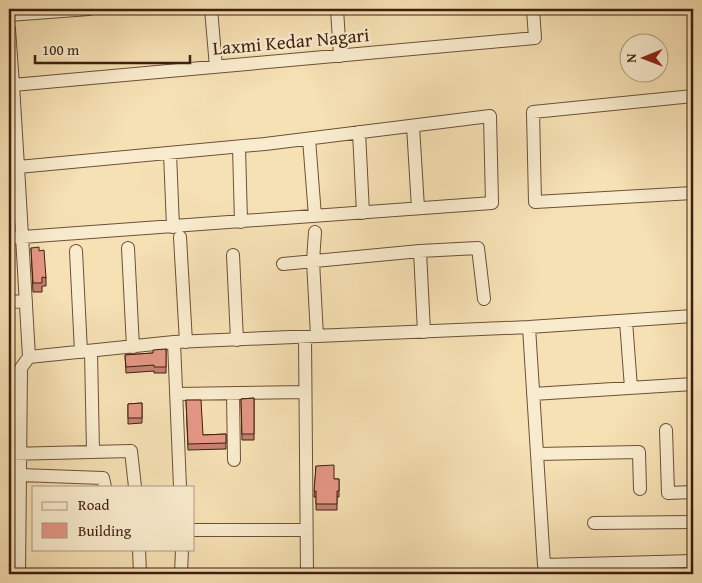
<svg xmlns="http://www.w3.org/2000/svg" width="702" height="583" viewBox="0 0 702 583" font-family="'Gentium Book Plus',serif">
<rect width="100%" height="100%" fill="#f6e1b4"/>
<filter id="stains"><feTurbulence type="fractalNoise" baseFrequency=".004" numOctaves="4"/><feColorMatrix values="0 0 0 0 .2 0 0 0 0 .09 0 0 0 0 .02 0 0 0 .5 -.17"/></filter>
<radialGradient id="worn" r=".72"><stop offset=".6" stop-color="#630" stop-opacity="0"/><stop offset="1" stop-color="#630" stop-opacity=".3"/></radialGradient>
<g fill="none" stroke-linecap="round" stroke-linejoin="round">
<!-- minor casing -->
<g stroke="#6c5038" stroke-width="14">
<path id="minor" d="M 211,9 L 216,67
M 337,9 L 340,56
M 9,15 L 89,9
M 9,29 L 13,85 L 9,85
M 693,96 L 533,112 L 535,202 L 693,193
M 413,126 L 418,208
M 359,132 L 363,213
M 309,139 L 315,216
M 239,147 L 241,222
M 170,153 L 173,227
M 9,167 L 18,167 L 29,357 L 21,368 L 19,574
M 315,232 L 313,261 L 317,336
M 180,237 L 186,342
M 9,238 L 492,203 L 490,116 L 265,144 L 18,167 L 13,85 L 535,38 L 533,9
M 128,248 L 133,347
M 76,251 L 81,352
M 420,251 L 424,332
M 233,255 L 237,340
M 283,264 L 420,251 L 478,248 L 484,299
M 9,302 L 26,301
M 626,321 L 631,388
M 529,327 L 544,565 L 693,561
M 305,337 L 307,574
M 174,342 L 529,327 L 693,316
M 91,351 L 93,452
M 29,357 L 174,342 L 180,487
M 233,393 L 234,460
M 176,394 L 305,392
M 533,394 L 693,384
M 666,430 L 668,493 L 693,492
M 9,454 L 131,451 L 135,487
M 537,454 L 639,452 L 640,489
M 20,475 L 103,478 L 105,487
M 594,523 L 693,522
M 194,530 L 306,530
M 139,549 L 140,574
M 181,574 L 182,549"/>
</g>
<!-- minor -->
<use href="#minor" stroke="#f9ecce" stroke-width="12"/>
</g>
<!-- wall -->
<path fill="#c58272" stroke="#3e1f0f" d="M 31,248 L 39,251 L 46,278 L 46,286 L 42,286 L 42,292 L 33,292 Z
M 166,349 L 166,373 L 154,373 L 154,371 L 126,373 L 125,355 L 153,353 Z
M 254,398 L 254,440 L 242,440 L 241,399 Z
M 186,400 L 203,435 L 226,434 L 226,449 L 188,450 Z
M 142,403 L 142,423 L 128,424 L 128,404 Z
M 316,466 L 334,479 L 339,479 L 339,497 L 337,497 L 337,510 L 316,510 L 316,497 L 314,497 Z"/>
<!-- building -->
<path fill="#e59785" stroke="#3e1f0f" d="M 39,247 L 39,251 L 44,250 L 46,278 L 42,277 L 42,283 L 33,283 L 31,248 Z
M 166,349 L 166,367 L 154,367 L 154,365 L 126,367 L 125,355 L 153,353 L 153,350 Z
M 254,398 L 254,434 L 242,434 L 241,399 Z
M 186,400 L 201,400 L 203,435 L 226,434 L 226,443 L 188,444 Z
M 142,403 L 142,418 L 128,418 L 128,404 Z
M 334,465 L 334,479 L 339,479 L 339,491 L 337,491 L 337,504 L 316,504 L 316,491 L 314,491 L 316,466 Z"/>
<g text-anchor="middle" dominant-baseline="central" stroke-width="4.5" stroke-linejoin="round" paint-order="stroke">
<!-- street labels -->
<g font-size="19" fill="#3e1f0f" stroke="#f9ecce">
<text transform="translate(291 41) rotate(-5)">Laxmi Kedar Nagari</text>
</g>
</g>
<!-- margin -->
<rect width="702" height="583" fill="none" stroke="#f6e1b4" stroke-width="30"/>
<rect x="10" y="10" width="682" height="563" fill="none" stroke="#3e1f0f" stroke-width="2.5"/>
<rect x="15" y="15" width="672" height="553" fill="none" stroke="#3e1f0f"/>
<!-- legend -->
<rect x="32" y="486" width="162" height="65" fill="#f9ecce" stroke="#ae9a82"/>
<rect x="42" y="502" width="25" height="8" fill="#f9ecce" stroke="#ae9a82"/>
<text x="78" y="510" font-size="15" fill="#3e1f0f">Road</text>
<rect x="42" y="523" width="25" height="15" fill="#e59785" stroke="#ae9a82"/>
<text x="78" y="536" font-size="15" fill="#3e1f0f">Building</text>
<!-- north arrow -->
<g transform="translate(644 58) rotate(269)"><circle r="24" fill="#f9ecce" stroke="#ae9a82"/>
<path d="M0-4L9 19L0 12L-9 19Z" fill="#8f2418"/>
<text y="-8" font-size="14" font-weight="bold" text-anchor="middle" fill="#3e1f0f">N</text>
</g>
<!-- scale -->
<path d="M35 55v8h155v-8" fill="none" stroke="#3e1f0f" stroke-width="2.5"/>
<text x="42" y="55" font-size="15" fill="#3e1f0f" stroke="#f9ecce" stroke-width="4" paint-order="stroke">100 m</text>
<rect width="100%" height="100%" filter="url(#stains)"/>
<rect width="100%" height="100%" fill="url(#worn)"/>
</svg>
